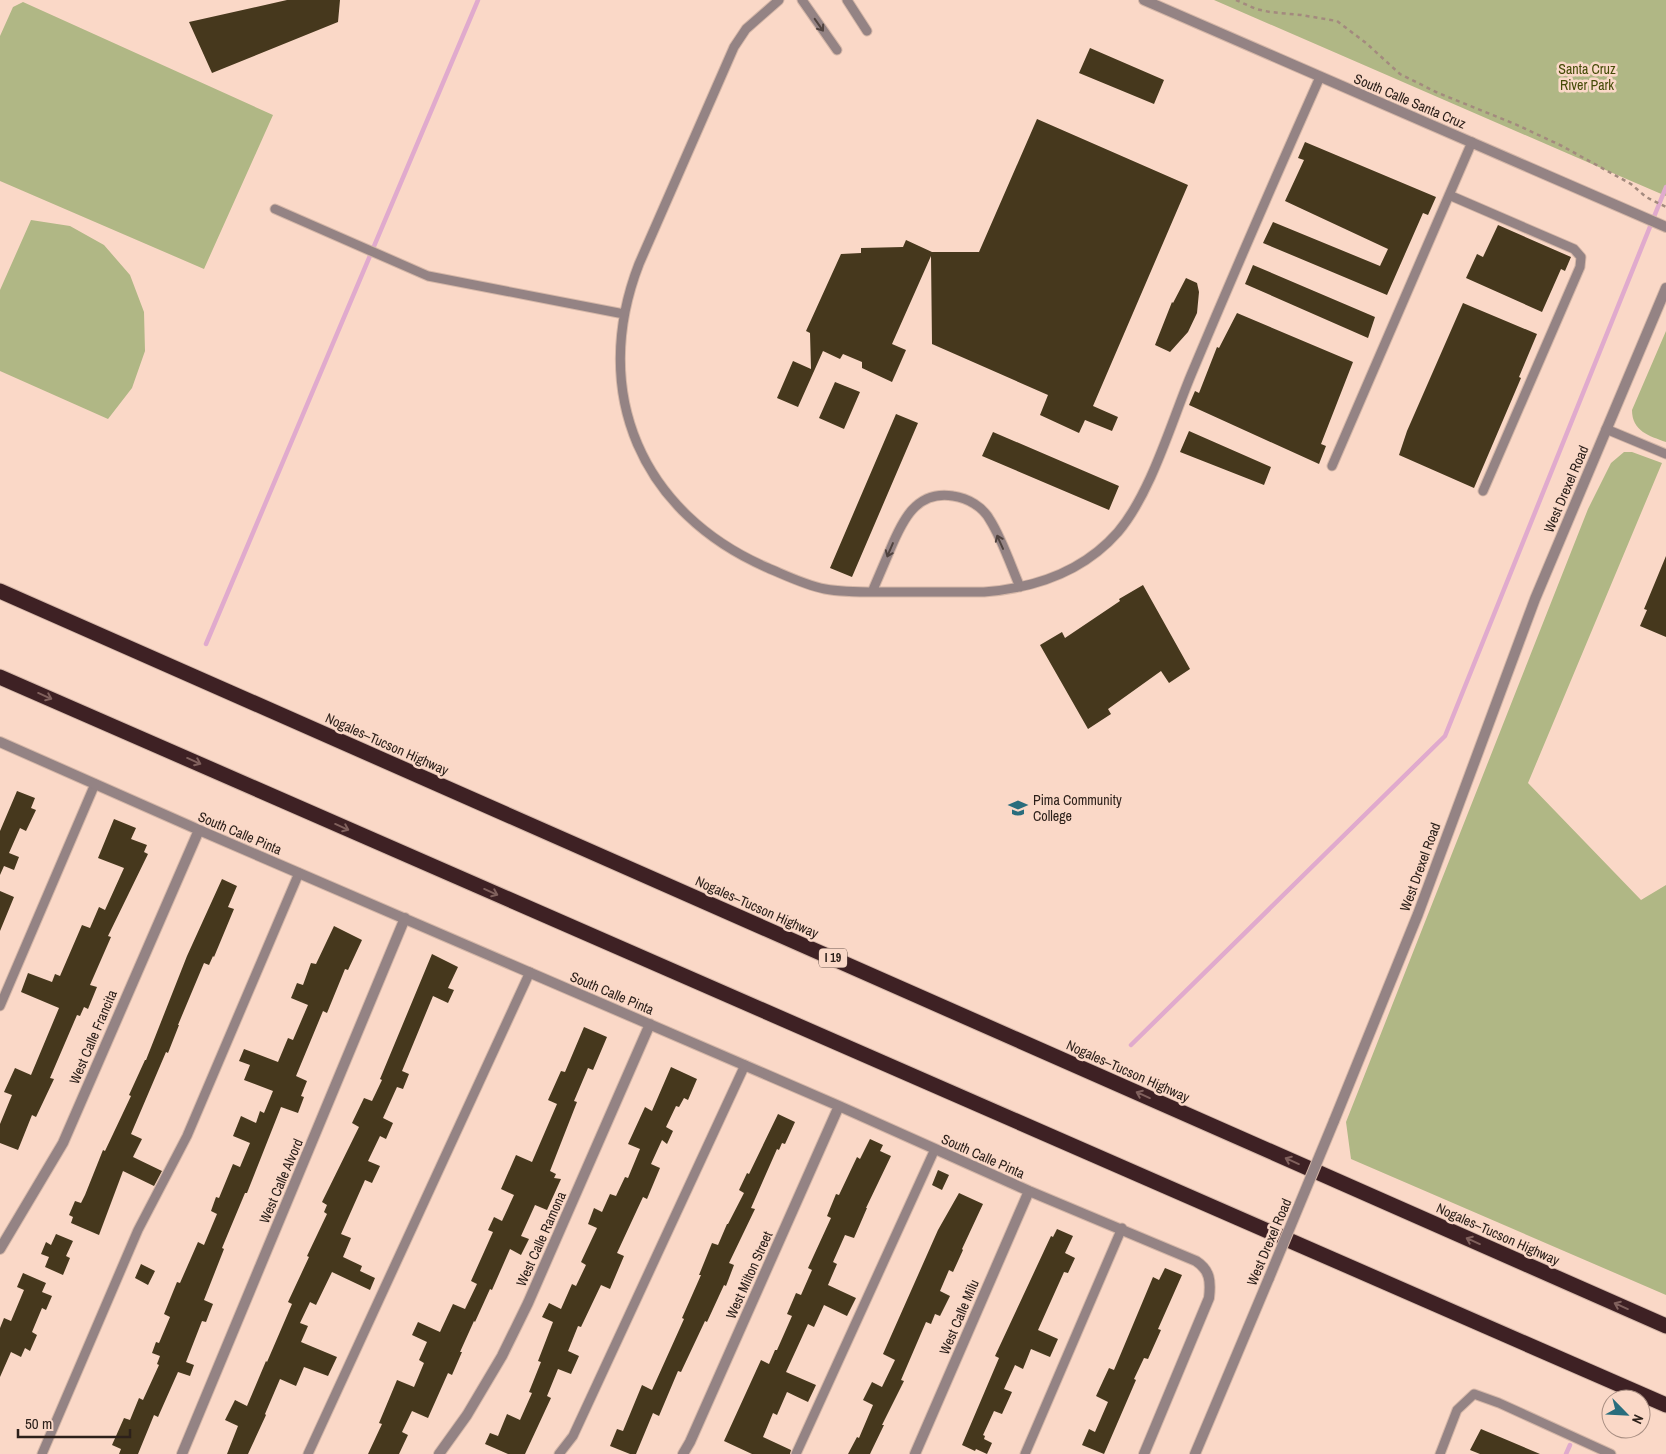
<svg xmlns="http://www.w3.org/2000/svg" width="1666" height="1454" viewBox="0 0 1666 1454" font-family="'Archivo Narrow',sans-serif">
<rect width="100%" height="100%" fill="#fad8c7"/>
<!-- green -->
<path fill="#b0b785" d="M 1214,0 L 1666,0 L 1666,196 L 1608,171 Z
M 23,2 L 273,115 L 204,269 L 0,181 L 0,36 L 13,7 Z
M 31,220 L 70,226 L 104,245 L 130,275 L 144,312 L 145,351 L 132,388 L 108,419 L 0,371 L 0,290 Z
M 1666,331 L 1666,442 C 1649,436 1632,431 1632,410 Z
M 1624,452 L 1632,452 L 1662,463 L 1528,783 L 1641,900 L 1666,885 L 1666,1295 L 1351,1159 L 1346,1122 L 1588,509 L 1611,463 Z"/>
<g fill="none" stroke-linecap="round" stroke-linejoin="round">
<!-- stream -->
<path stroke="#e0aacd" stroke-width="4.5" d="M 206,644 L 478,0
M 1131,1045 L 1445,736 L 1666,187
M 1566,1454 L 1570,1445"/>
</g>
<!-- building -->
<path fill="#46381d" d="M 287,0 L 340,0 L 338,22 L 212,73 L 189,22 Z
M 1090,48 L 1164,80 L 1154,104 L 1079,73 Z
M 1037,119 L 1188,185 L 1093,406 L 1118,417 L 1112,431 L 1085,420 L 1079,433 L 1040,415 L 1048,395 L 932,344 L 931,256 L 892,344 L 906,350 L 892,382 L 862,368 L 862,362 L 843,354 L 840,359 L 823,351 L 798,407 L 777,398 L 793,361 L 811,369 L 810,333 L 806,331 L 841,254 L 861,253 L 861,248 L 903,247 L 906,240 L 932,252 L 979,252 Z
M 1305,142 L 1436,197 L 1428,215 L 1423,213 L 1387,295 L 1263,243 L 1273,222 L 1380,266 L 1388,249 L 1285,201 L 1304,160 L 1298,158 Z
M 1498,225 L 1571,257 L 1565,271 L 1561,269 L 1542,312 L 1466,278 L 1477,254 L 1483,257 Z
M 1253,265 L 1375,317 L 1368,338 L 1245,284 Z
M 1186,278 L 1197,283 L 1199,292 L 1197,313 L 1188,332 L 1170,352 L 1155,345 L 1172,302 L 1173,303 Z
M 1463,303 L 1537,334 L 1519,377 L 1521,378 L 1474,488 L 1399,455 L 1407,431 Z
M 1237,313 L 1353,362 L 1321,444 L 1326,446 L 1319,464 L 1189,405 L 1195,391 L 1199,393 L 1217,347 L 1219,348 Z
M 835,382 L 860,392 L 844,429 L 819,418 Z
M 896,414 L 918,423 L 852,577 L 830,568 Z
M 1189,431 L 1271,467 L 1264,485 L 1180,452 Z
M 993,432 L 1119,486 L 1109,510 L 982,456 Z
M 1666,556 L 1666,637 L 1640,626 L 1647,610 L 1644,609 Z
M 1143,585 L 1190,669 L 1169,683 L 1161,671 L 1108,709 L 1111,714 L 1088,729 L 1040,645 L 1062,632 L 1065,638 L 1120,601 L 1119,599 Z
M 17,791 L 35,798 L 31,808 L 36,810 L 26,831 L 20,828 L 9,853 L 19,857 L 14,870 L 4,866 L 0,875 L 0,831 Z
M 114,819 L 136,828 L 131,839 L 147,845 L 144,852 L 148,854 L 108,936 L 111,937 L 90,985 L 97,987 L 88,1009 L 84,1007 L 80,1016 L 77,1015 L 50,1078 L 54,1079 L 36,1117 L 32,1115 L 18,1150 L 0,1143 L 0,1124 L 12,1095 L 4,1092 L 15,1068 L 31,1075 L 59,1008 L 21,992 L 28,973 L 52,982 L 55,974 L 60,976 L 82,925 L 90,928 L 99,907 L 105,910 L 124,868 L 98,858 Z
M 222,879 L 237,886 L 228,907 L 234,909 L 214,957 L 213,956 L 209,965 L 204,963 L 178,1025 L 179,1025 L 168,1053 L 166,1052 L 131,1134 L 142,1139 L 133,1157 L 162,1171 L 154,1186 L 123,1171 L 99,1235 L 71,1223 L 73,1217 L 69,1215 L 75,1201 L 81,1203 L 85,1195 L 103,1150 L 105,1151 L 131,1096 L 129,1095 L 145,1060 L 146,1060 L 187,956 Z
M 0,891 L 14,897 L 0,931 Z
M 334,926 L 362,940 L 348,970 L 345,969 L 327,1013 L 323,1011 L 296,1076 L 307,1081 L 301,1096 L 304,1097 L 298,1113 L 281,1107 L 247,1193 L 245,1193 L 222,1248 L 224,1249 L 204,1300 L 213,1304 L 206,1322 L 202,1321 L 186,1362 L 194,1365 L 190,1376 L 178,1372 L 158,1417 L 154,1415 L 138,1454 L 119,1454 L 121,1449 L 112,1445 L 124,1418 L 130,1420 L 139,1398 L 143,1400 L 159,1365 L 157,1364 L 160,1356 L 152,1353 L 156,1342 L 159,1343 L 170,1317 L 164,1314 L 177,1282 L 180,1283 L 198,1242 L 204,1245 L 217,1214 L 211,1211 L 216,1197 L 219,1198 L 233,1164 L 240,1167 L 250,1143 L 233,1136 L 241,1116 L 256,1123 L 260,1111 L 264,1113 L 273,1091 L 244,1080 L 250,1065 L 239,1061 L 244,1049 L 278,1062 L 288,1038 L 293,1040 L 308,1005 L 291,998 L 297,983 L 303,985 L 311,963 L 316,964 Z
M 432,954 L 458,967 L 448,988 L 454,990 L 448,1003 L 433,996 L 402,1071 L 409,1074 L 403,1089 L 397,1087 L 383,1118 L 393,1123 L 386,1139 L 380,1136 L 368,1161 L 380,1166 L 372,1183 L 365,1180 L 341,1234 L 351,1238 L 343,1257 L 362,1266 L 360,1271 L 375,1278 L 370,1290 L 332,1272 L 316,1305 L 310,1302 L 300,1323 L 308,1326 L 301,1342 L 337,1357 L 328,1376 L 304,1367 L 296,1386 L 280,1379 L 265,1414 L 266,1415 L 248,1454 L 227,1454 L 238,1426 L 225,1420 L 235,1400 L 247,1406 L 266,1361 L 267,1362 L 292,1304 L 288,1302 L 309,1257 L 307,1256 L 327,1214 L 324,1212 L 327,1205 L 322,1202 L 359,1127 L 352,1123 L 364,1098 L 372,1101 L 382,1080 L 380,1079 Z
M 584,1027 L 607,1037 L 593,1070 L 588,1068 L 574,1101 L 577,1102 L 550,1171 L 556,1174 L 554,1178 L 561,1179 L 547,1210 L 535,1205 L 521,1236 L 529,1239 L 521,1255 L 510,1249 L 492,1290 L 490,1289 L 475,1322 L 474,1321 L 460,1352 L 462,1352 L 452,1375 L 448,1373 L 428,1418 L 412,1411 L 402,1432 L 408,1435 L 399,1454 L 368,1454 L 382,1424 L 379,1423 L 397,1380 L 414,1387 L 424,1363 L 419,1360 L 427,1342 L 412,1335 L 418,1322 L 440,1332 L 453,1304 L 465,1309 L 477,1284 L 471,1281 L 493,1232 L 488,1230 L 494,1217 L 502,1221 L 514,1195 L 501,1189 L 516,1155 L 532,1162 L 557,1104 L 548,1100 L 561,1071 L 565,1072 Z
M 671,1067 L 697,1079 L 688,1100 L 684,1098 L 679,1107 L 676,1106 L 666,1127 L 673,1131 L 667,1144 L 662,1140 L 651,1164 L 660,1168 L 647,1199 L 643,1197 L 617,1253 L 624,1256 L 610,1289 L 601,1285 L 581,1327 L 578,1326 L 568,1351 L 579,1356 L 571,1374 L 558,1369 L 547,1396 L 551,1398 L 525,1454 L 508,1454 L 485,1444 L 490,1433 L 498,1436 L 507,1414 L 520,1420 L 532,1393 L 529,1392 L 541,1362 L 538,1361 L 553,1322 L 542,1317 L 549,1303 L 561,1309 L 572,1284 L 576,1286 L 586,1265 L 581,1262 L 597,1228 L 588,1224 L 594,1208 L 602,1212 L 610,1194 L 616,1196 L 625,1177 L 628,1178 L 640,1149 L 628,1144 L 645,1107 L 652,1111 Z
M 778,1114 L 795,1122 L 785,1144 L 782,1143 L 779,1150 L 777,1149 L 751,1208 L 755,1209 L 729,1263 L 734,1265 L 726,1286 L 724,1285 L 707,1322 L 705,1321 L 681,1372 L 678,1371 L 659,1416 L 653,1413 L 636,1454 L 630,1454 L 610,1446 L 617,1429 L 623,1431 L 642,1385 L 652,1390 L 684,1319 L 682,1318 L 701,1275 L 699,1275 L 712,1243 L 718,1245 L 727,1224 L 728,1224 L 744,1193 L 739,1190 L 747,1173 L 749,1174 Z
M 870,1139 L 883,1145 L 880,1151 L 891,1156 L 866,1208 L 867,1208 L 854,1238 L 845,1235 L 833,1262 L 837,1264 L 828,1285 L 856,1298 L 847,1316 L 824,1305 L 814,1327 L 808,1324 L 786,1372 L 816,1385 L 808,1402 L 787,1392 L 777,1415 L 773,1413 L 763,1437 L 791,1450 L 790,1454 L 752,1454 L 724,1441 L 761,1360 L 769,1364 L 775,1350 L 777,1350 L 792,1316 L 787,1314 L 796,1293 L 801,1295 L 812,1270 L 808,1268 L 831,1218 L 827,1216 L 836,1194 L 839,1195 L 857,1157 L 860,1159 Z
M 938,1170 L 949,1175 L 942,1190 L 932,1185 Z
M 959,1193 L 983,1204 L 962,1249 L 963,1250 L 953,1272 L 949,1270 L 940,1291 L 950,1296 L 940,1316 L 935,1314 L 931,1324 L 926,1322 L 901,1380 L 904,1381 L 882,1425 L 884,1425 L 870,1454 L 848,1454 L 857,1437 L 859,1438 L 873,1405 L 863,1400 L 872,1382 L 882,1387 L 895,1360 L 883,1354 L 938,1230 Z
M 1057,1229 L 1073,1236 L 1065,1253 L 1075,1258 L 1068,1273 L 1064,1272 L 1038,1330 L 1058,1339 L 1050,1357 L 1031,1349 L 1023,1369 L 1015,1365 L 1004,1389 L 1012,1392 L 1002,1414 L 994,1411 L 983,1435 L 985,1436 L 984,1439 L 992,1443 L 987,1454 L 976,1449 L 975,1451 L 962,1445 L 999,1358 L 995,1356 L 1051,1236 L 1053,1237 Z
M 56,1234 L 73,1241 L 66,1256 L 70,1258 L 63,1275 L 45,1267 L 49,1257 L 41,1254 L 46,1242 L 51,1245 Z
M 141,1264 L 155,1271 L 148,1285 L 135,1278 Z
M 1165,1268 L 1182,1275 L 1158,1329 L 1161,1330 L 1148,1359 L 1144,1358 L 1134,1379 L 1136,1380 L 1104,1454 L 1082,1445 L 1089,1429 L 1095,1432 L 1108,1402 L 1096,1396 L 1109,1368 L 1114,1370 L 1153,1277 L 1159,1280 Z
M 23,1273 L 46,1283 L 42,1292 L 52,1296 L 46,1310 L 42,1308 L 32,1332 L 37,1335 L 30,1351 L 25,1348 L 21,1357 L 11,1352 L 0,1377 L 0,1328 L 4,1318 L 11,1321 L 24,1290 L 17,1287 Z
M 1481,1429 L 1540,1454 L 1480,1454 L 1470,1450 Z"/>
<g fill="none" stroke-linecap="round" stroke-linejoin="round">
<!-- service casing -->
<g stroke="#d5b7a8" stroke-width="11">
<path id="service" d="M 779,0 L 746,29 L 734,47 L 639,264 C 589,393 642,514 768,568 C 787,576 805,585 825,589 C 847,593 871,592 893,592 C 923,592 953,592 984,592 C 1035,588 1083,572 1118,532 C 1151,493 1171,423 1191,375 C 1233,275 1276,176 1320,77
M 802,0 L 837,50
M 847,0 L 867,31
M 1449,195 L 1574,249 L 1581,257 L 1580,267 L 1483,491
M 275,209 L 428,276 L 624,314
M 1606,429 L 1666,454
M 1332,466 L 1472,142
M 872,592 C 878,578 884,564 890,550 C 902,521 916,490 953,496 C 968,498 983,507 990,520 C 1002,539 1011,566 1020,587
M 0,1006 L 95,784
M 42,1454 L 138,1230 L 187,1136 L 299,873
M 308,1454 L 530,972
M 559,1454 L 573,1436 L 745,1065
M 796,1454 L 935,1149
M 1025,1454 L 1122,1228
M 1440,1454 L 1457,1410 L 1474,1394 L 1499,1403 L 1611,1454"/>
</g>
<!-- minor casing -->
<g stroke="#d5b7a8" stroke-width="12">
<path id="minor" d="M 0,742 L 199,830 L 839,1106 L 1029,1191 L 1196,1261 C 1210,1270 1211,1281 1209,1298 L 1144,1454
M 0,1249 L 63,1143 L 199,830
M 182,1454 L 405,918
M 439,1454 L 467,1415 L 502,1356 L 528,1303 L 650,1024
M 683,1454 L 690,1442 L 839,1106
M 915,1454 L 1029,1191"/>
</g>
<!-- tertiary casing -->
<g stroke="#d5b7a8" stroke-width="12">
<path id="tertiary" d="M 1144,0 L 1666,227
M 1334,1121 L 1418,914 L 1535,599 L 1666,288
M 1195,1454 L 1269,1278"/>
</g>
<!-- motorway casing -->
<g stroke="#d5b7a8" stroke-width="17">
<path id="motorway" d="M 0,591 L 1666,1326
M 0,677 L 1666,1405"/>
</g>
<!-- path -->
<path stroke="#a38a7e" stroke-width="2.5" stroke-dasharray="4 4" stroke-linecap="butt" d="M 1236,0 L 1256,9 L 1270,12 L 1301,15 L 1337,21 L 1366,43 L 1400,74 L 1438,93 L 1515,124 L 1562,146 L 1631,184 L 1646,197 L 1666,207"/>
<!-- service -->
<use href="#service" stroke="#948384" stroke-width="9"/>
<!-- minor -->
<use href="#minor" stroke="#948384" stroke-width="10"/>
<!-- tertiary -->
<use href="#tertiary" stroke="#948384" stroke-width="10"/>
<!-- motorway -->
<use href="#motorway" stroke="#3e2124" stroke-width="15"/>
<!-- tertiary-bridge casing -->
<g stroke="#d5b7a8" stroke-width="12" stroke-linecap="butt">
<path id="tertiary-bridge" d="M 1269,1278 L 1334,1121"/>
</g>
<!-- tertiary-bridge -->
<use href="#tertiary-bridge" stroke="#948384" stroke-width="10"/>
</g>
<!-- one-way arrows -->
<defs><path id="oneway-shaft" d="M-6 0H5M1.5-3L5.5 0L1.5 3" fill="none" stroke-width="1.6" stroke-linecap="round" stroke-linejoin="round" transform="scale(1.25)"/></defs>
<g stroke="#50433f">
<use href="#oneway-shaft" transform="translate(819 25) rotate(55)"/>
<use href="#oneway-shaft" transform="translate(1000 542) rotate(-114)"/>
<use href="#oneway-shaft" transform="translate(890 550) rotate(113)"/>
</g>
<g stroke="#80615d">
<use href="#oneway-shaft" transform="translate(45 696) rotate(24)"/>
<use href="#oneway-shaft" transform="translate(194 761) rotate(24)"/>
<use href="#oneway-shaft" transform="translate(342 827) rotate(24)"/>
<use href="#oneway-shaft" transform="translate(491 892) rotate(24)"/>
<use href="#oneway-shaft" transform="translate(1143 1095) rotate(-156)"/>
<use href="#oneway-shaft" transform="translate(1292 1161) rotate(-156)"/>
<use href="#oneway-shaft" transform="translate(1473 1241) rotate(-156)"/>
<use href="#oneway-shaft" transform="translate(1621 1306) rotate(-156)"/>
</g>
<!-- icons -->
<defs>
<g id="university-bare" transform="scale(1.5)"><path d="M0-5L7-2L0 1L-7-2ZM-4 1L0 2.5L4 1V4Q0 6-4 4Z" fill="#296d7d" stroke="#fad8c7" stroke-width="2.5" paint-order="stroke"/></g>
</defs>
<g fill-rule="evenodd">
<use href="#university-bare" x="1018" y="808"/>
</g>
<g text-anchor="middle" dominant-baseline="central" stroke-width="5" stroke-linejoin="round" paint-order="stroke">
<!-- shield labels -->
<rect fill="#fad8c7" stroke="#6a574e" stroke-width="1" x="819" y="948.5" width="28" height="19" rx="4"/>
<g font-size="12" font-weight="bold" fill="#2c201a">
<text x="833" y="958">I 19</text>
</g>
<!-- park labels -->
<g font-size="14" fill="#454b07" stroke="#fad8c7">
<text x="1587" y="69">Santa Cruz<tspan x="1587" dy="16">River Park</tspan></text>
</g>
<!-- street labels -->
<g font-size="14" fill="#2c201a" stroke="#fad8c7">
<text transform="translate(1410 101) rotate(23)">South Calle Santa Cruz</text>
<text transform="translate(1566 489) rotate(-67)">West Drexel Road</text>
<text transform="translate(387 744) rotate(24)">Nogales–Tucson Highway</text>
<text transform="translate(240 833) rotate(23)">South Calle Pinta</text>
<text transform="translate(1420 867) rotate(-70)">West Drexel Road</text>
<text transform="translate(757 907) rotate(24)">Nogales–Tucson Highway</text>
<text transform="translate(612 993) rotate(23)">South Calle Pinta</text>
<text transform="translate(93 1037) rotate(-67)">West Calle Francita</text>
<text transform="translate(1128 1071) rotate(24)">Nogales–Tucson Highway</text>
<text transform="translate(983 1156) rotate(24)">South Calle Pinta</text>
<text transform="translate(281 1181) rotate(-67)">West Calle Alvord</text>
<text transform="translate(1498 1234) rotate(24)">Nogales–Tucson Highway</text>
<text transform="translate(541 1239) rotate(-66)">West Calle Ramona</text>
<text transform="translate(1269 1242) rotate(-67)">West Drexel Road</text>
<text transform="translate(749 1275) rotate(-66)">West Milton Street</text>
<text transform="translate(959 1317) rotate(-67)">West Calle Milu</text>
</g>
<!-- poi labels -->
<g font-size="14" fill="#2c201a" stroke="#fad8c7" text-anchor="start">
<text x="1033" y="800">Pima Community<tspan x="1033" dy="16">College</tspan></text>
</g>
</g>
<!-- north arrow -->
<g transform="translate(1626 1414) rotate(114)"><circle r="24" fill="#fad8c7" stroke="#a88e82"/>
<path d="M0-4L9 19L0 12L-9 19Z" fill="#296d7d"/>
<text y="-8" font-size="14" font-weight="bold" text-anchor="middle" fill="#2c201a">N</text>
</g>
<!-- scale -->
<path d="M18 1429v8h112v-8" fill="none" stroke="#2c201a" stroke-width="2.5"/>
<text x="25" y="1429" font-size="15" fill="#2c201a" stroke="#fad8c7" stroke-width="4" paint-order="stroke">50 m</text>
</svg>
